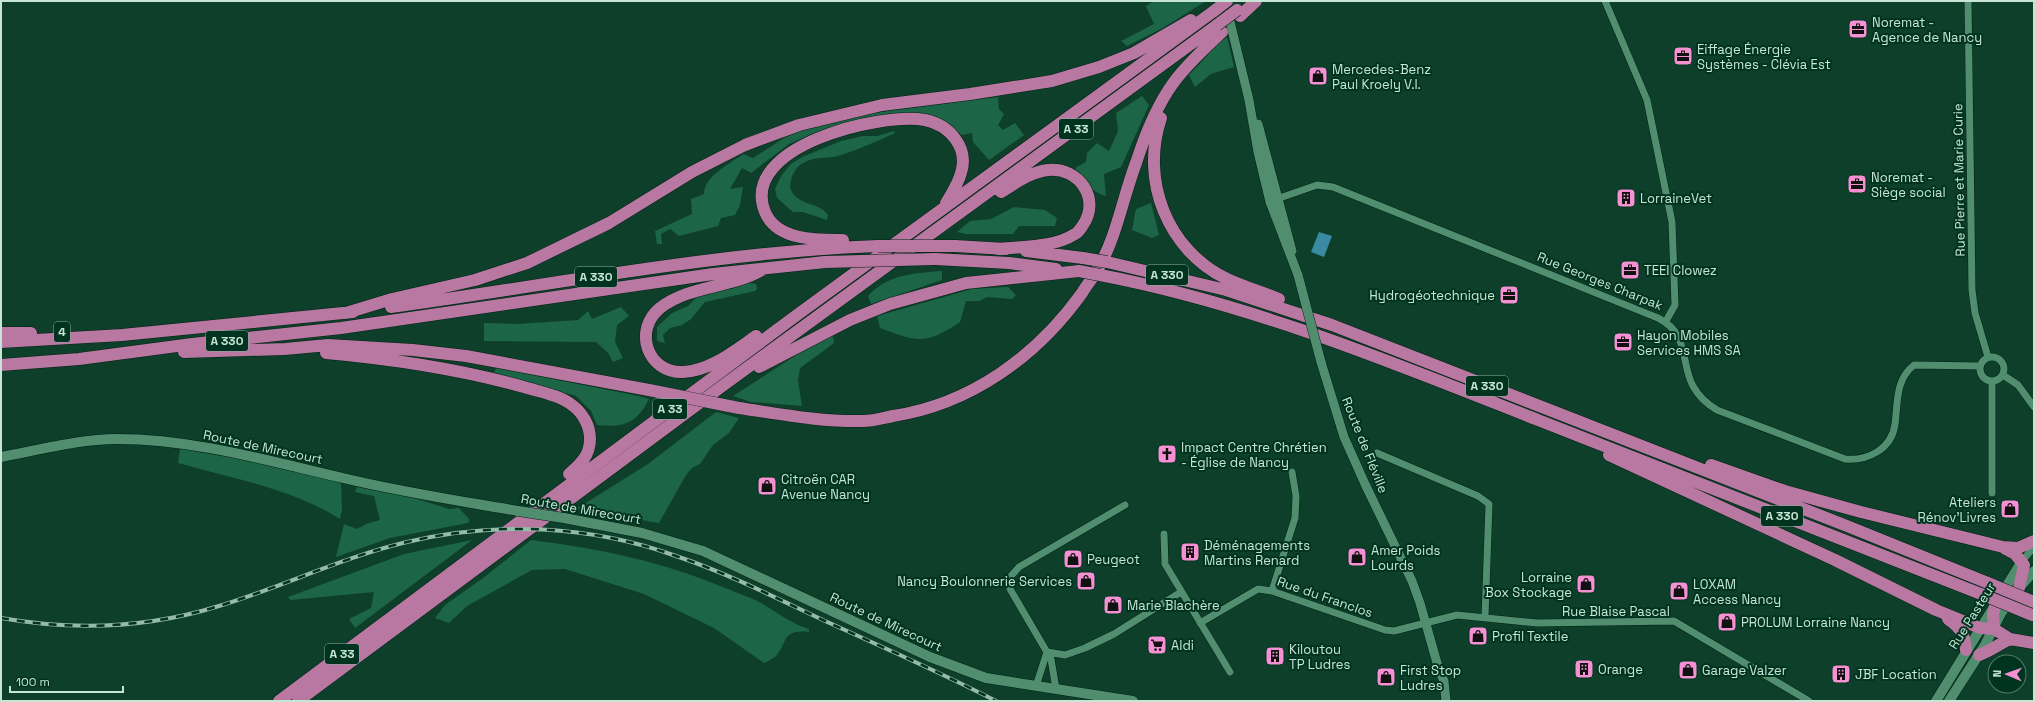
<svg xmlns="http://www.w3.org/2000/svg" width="2035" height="702" viewBox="0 0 2035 702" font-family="'Space Grotesk',sans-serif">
<rect width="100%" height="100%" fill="#0e3f2a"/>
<!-- green -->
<path fill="#1c6546" d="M 1154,1 L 1206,1 L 1163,28 L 1127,46 L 1121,41 L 1154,24 L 1146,6 Z
M 1227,37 L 1234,67 L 1211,74 L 1195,87 L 1189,75 L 1218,44 Z
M 1142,96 L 1149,105 L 1121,167 L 1104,174 L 1106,196 C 1090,191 1083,182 1075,168 L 1086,162 L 1087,153 L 1097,143 L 1109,151 L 1118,131 L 1116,113 Z
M 998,97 L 999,109 L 1004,114 L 998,125 L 1003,130 L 1015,123 L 1024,135 L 989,160 L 973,142 L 972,133 L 962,135 L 940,119 L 924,114 L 907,113 L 849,123 L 817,132 L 789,144 L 751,173 L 742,168 L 730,189 L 743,187 L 740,205 L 735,215 L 721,218 L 718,226 L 679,236 L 670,229 L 661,234 L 662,244 L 657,244 L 655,231 L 692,214 L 691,199 L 704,194 C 704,176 730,164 743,154 L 753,158 L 784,138 L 818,124 L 858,115 Z
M 894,131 L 895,133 C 877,141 858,150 838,156 C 825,159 812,156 800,165 C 794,170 788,182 791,190 C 798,206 820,202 828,215 L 827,220 L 803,212 L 793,212 L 777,198 L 775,189 L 781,176 L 791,164 L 802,157 L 841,141 L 863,136 L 877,136 Z
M 1151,203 L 1159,235 L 1152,238 L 1132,230 L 1136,209 Z
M 1014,207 L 1045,210 L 1057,218 L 1055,226 L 1019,226 L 1013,234 L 966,234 L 957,232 L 970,221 L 991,219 Z
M 942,271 L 942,280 L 871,304 L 868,296 C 888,274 915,273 942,271 Z
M 748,283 L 756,284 L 757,289 L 755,291 L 705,302 L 691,319 L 682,325 L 670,328 L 663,335 L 665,343 L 657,341 L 657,327 L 672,313 L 688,306 L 697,297 Z
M 1008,287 L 1016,295 L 1012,299 L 987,297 L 979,301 L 966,301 L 960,322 C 926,345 917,342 880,328 L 877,316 L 972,289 Z
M 621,307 L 629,316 L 617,325 L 615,342 L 623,358 L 613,362 L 608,353 L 596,342 L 484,341 L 484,323 L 517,324 L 578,320 L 588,311 L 592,319 Z
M 833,336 L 834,343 L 800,368 L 798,380 L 802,406 L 751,402 L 733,396 L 807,348 Z
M 496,368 L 639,396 L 649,399 C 637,423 624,428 597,425 L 591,411 L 576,396 L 494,373 Z
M 716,412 L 739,418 L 729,433 L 713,445 L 700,464 L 692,468 L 686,475 L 659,523 L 576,509 L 648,464 Z
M 180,449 L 240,459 L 341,483 L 342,509 L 340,519 C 291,488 234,479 178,463 Z
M 357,487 L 414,498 L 449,509 L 459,508 L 470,520 L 468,523 L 390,538 L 336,557 L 344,524 L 357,529 L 366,524 L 380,520 L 374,496 L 355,492 Z
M 472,540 L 355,628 L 349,619 L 371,608 L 374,592 L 290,600 L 288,597 L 404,554 Z
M 531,540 C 602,549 660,561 728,589 C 739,594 751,597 761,603 C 777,612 791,624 809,629 L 809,632 C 781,629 788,643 776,656 C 773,659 768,661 764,663 L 714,628 L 644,594 L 565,569 L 532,570 L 467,606 L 449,623 L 435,618 L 445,605 L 483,578 Z"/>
<!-- water -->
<path fill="#3a8aa2" d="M 1319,232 L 1332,236 L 1324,257 L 1311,252 Z"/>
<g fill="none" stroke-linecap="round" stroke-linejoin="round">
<!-- minor casing -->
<g stroke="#022315" stroke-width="8">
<path id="minor" d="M 1605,1 L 1647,100 L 1672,222 L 1675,305 L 1666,321
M 1968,1 L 1972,290 L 1975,313 L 1988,357
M 1274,200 L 1317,185 L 1333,187 L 1658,318 C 1690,334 1680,362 1693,386 C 1699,397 1707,404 1717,410 L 1845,459 C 1868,461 1892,449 1895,424 C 1898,403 1895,380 1914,365 L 1980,366
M1980 369a12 12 0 1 1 24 0a12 12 0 1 1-24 0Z
M 2003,375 L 2018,385 L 2034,407
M 1992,382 L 1992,493
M 1377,453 L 1478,496 L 1489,504 L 1485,617
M 1164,534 L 1165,564 L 1230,672
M 2022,561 L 2034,547
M 1272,591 L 1295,518 L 1296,496 L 1292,472
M 1200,623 L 1258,589 L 1272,591 L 1385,630 L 1394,631 L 1457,615 L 1537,623 L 1674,621 L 1809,701
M 1047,652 L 1065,655 L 1085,648 L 1114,634 L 1181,592
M 1036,686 L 1047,652
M 1056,689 L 1051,659 L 1010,589 L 1011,576 L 1019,567 L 1125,505"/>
</g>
<!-- tertiary casing -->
<g stroke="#022315" stroke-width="10">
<path id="tertiary" d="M 1225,1 L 1249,100 L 1258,152 L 1270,202 L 1298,275
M 1258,124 L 1292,251
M 1321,362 L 1344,437 L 1365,484 L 1412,581 L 1420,603 L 1439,670 L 1444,681 L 1446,701"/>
</g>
<!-- secondary casing -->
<g stroke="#022315" stroke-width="11">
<path id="secondary" d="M 1,457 C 39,450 79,439 117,439 C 194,439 269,461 343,478 C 401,492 460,501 518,511
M 564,518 L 642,533 L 703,551 L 930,657 L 986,678 L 1133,701
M 1936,701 L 2022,561
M 1949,701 L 1985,645 L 2001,613 L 2019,588 L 2034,571"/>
</g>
<!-- motorway casing -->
<g stroke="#022315" stroke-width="13">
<path id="motorway" d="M 1240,16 L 1256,1
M 1161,118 C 1140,180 1167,250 1227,279 C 1244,287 1262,292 1279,299
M 843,240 C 818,240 777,241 765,212 C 738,146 881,112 925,120 C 950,125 969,148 961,173 C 958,184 952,193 946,203
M 955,246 L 1006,249
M 998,249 C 1023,246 1053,248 1075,234 C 1079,232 1081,228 1083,225 C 1101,199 1079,167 1048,170 C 1030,172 1016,183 1001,192
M 1026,251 L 1083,258
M 935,259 L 1009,263 L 1056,269
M 1107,262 L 1226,290 L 1332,325 L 1847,526 L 1988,583
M 1100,275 C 1252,304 1394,363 1538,420 C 1685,479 1833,536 1981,594
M 391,307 C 553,285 714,252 878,246
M 346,313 L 392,299 L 475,280 L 527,263 L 609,223 L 692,172 L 745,145 L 799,125 L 882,105 L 970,94 L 1052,81 L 1099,67 L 1134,53 L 1191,20
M 1,333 L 31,333
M 756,336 C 734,351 710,371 683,372 C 647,373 633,330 660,308 C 690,285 731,288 762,270
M 1,342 L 122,335 L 353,312
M 184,352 L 285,349 L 328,345 L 413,350 L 466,356 L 649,390
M 326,353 C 393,359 459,369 524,387 C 540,392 559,395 572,405 C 583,413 590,426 590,439 C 590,455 581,464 569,474
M 1,365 L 79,359 L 192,344 L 341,328 L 713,274 L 825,262
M 759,367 L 850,320 L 890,304 L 966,283 L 1079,271
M 739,408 C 780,414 821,422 863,421 C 873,421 883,418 893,416 C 971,404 1037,356 1082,293 C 1087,284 1095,276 1099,267 C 1117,235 1123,197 1136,163 C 1145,135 1157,105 1174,82 C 1188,63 1205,48 1222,32
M 1609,455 L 1835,560 L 1936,610 L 1980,628 L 1994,629 L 2010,639 L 2034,643
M 1711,465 L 1785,491 L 1861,512 L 2003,547 L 2018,548 L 2034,541
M 2004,548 L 2015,554 L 2024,565 L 2019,588
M 1948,619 C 1961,628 1965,635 1966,650
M 1994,629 L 1993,614 L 1996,603
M 1979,655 C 1990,651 1999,644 2010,639
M 279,701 L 801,312 L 1214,11
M 298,701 L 725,384 L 1217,25"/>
</g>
<!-- minor -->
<use href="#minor" stroke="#518e70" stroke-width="7"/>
<!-- tertiary -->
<use href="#tertiary" stroke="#518e70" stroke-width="9"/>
<!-- secondary -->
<use href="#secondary" stroke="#518e70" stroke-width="10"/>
<!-- motorway -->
<use href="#motorway" stroke="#b878a1" stroke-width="12"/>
<!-- rail casing -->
<g stroke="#97bba9" stroke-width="4">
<path id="rail" d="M 1,618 C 74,631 148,628 219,606 C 282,587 343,557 407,542 C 496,521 590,525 676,556 C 727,573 776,598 825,621 C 882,647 940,672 996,701"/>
</g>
<!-- rail -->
<use href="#rail" stroke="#013420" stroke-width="2.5" stroke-dasharray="8" stroke-linecap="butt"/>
<!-- tertiary-bridge casing -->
<g stroke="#022315" stroke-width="10" stroke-linecap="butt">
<path id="tertiary-bridge" d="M 1298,275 L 1321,362"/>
</g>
<!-- secondary-bridge casing -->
<g stroke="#022315" stroke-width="11" stroke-linecap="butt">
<path id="secondary-bridge" d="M 518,511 L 564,518"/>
</g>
<!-- motorway-bridge casing -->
<g stroke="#022315" stroke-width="13" stroke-linecap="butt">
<path id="motorway-bridge" d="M 1214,11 L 1227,1
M 1217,25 L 1237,10
M 878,246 L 955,246
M 1083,258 L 1107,262
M 825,262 L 935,259
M 1079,271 L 1100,275
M 649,390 L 739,408
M 1988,583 L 2034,602
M 1981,594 L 2032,615"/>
</g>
<!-- tertiary-bridge -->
<use href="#tertiary-bridge" stroke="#518e70" stroke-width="9"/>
<!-- secondary-bridge -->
<use href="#secondary-bridge" stroke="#518e70" stroke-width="10"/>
<!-- motorway-bridge -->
<use href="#motorway-bridge" stroke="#b878a1" stroke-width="12"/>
</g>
<!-- icons -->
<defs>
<g id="office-square" transform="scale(1)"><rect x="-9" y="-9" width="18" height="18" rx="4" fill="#f591d2" stroke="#013420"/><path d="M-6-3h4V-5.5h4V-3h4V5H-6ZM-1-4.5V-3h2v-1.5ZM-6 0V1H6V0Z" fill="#111"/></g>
<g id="shop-square" transform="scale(1)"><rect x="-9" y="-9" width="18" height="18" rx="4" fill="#f591d2" stroke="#013420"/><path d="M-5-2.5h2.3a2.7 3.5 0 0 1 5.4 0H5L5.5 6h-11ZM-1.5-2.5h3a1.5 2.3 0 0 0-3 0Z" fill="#111"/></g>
<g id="building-square" transform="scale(1)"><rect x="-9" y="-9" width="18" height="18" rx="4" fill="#f591d2" stroke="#013420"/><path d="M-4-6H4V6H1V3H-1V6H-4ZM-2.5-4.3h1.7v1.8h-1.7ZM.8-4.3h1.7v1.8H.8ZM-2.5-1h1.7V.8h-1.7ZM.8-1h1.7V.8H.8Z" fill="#111"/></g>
<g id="church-square" transform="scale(1)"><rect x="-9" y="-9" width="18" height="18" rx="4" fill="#f591d2" stroke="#013420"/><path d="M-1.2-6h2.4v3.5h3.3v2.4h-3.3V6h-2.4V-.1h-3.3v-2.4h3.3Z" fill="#111"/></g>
<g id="supermarket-square" transform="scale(1)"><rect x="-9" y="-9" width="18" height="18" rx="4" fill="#f591d2" stroke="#013420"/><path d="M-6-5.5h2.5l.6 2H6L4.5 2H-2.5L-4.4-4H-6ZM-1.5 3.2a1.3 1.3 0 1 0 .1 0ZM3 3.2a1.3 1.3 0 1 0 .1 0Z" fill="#111"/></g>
</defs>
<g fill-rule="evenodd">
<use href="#office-square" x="1858" y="29"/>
<use href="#office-square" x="1683" y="56"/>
<use href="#shop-square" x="1318" y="76"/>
<use href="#office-square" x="1857" y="184"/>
<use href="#building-square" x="1626" y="198"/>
<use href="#office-square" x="1630" y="270"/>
<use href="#office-square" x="1509" y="295"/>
<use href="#office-square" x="1623" y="342"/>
<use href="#church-square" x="1167" y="454"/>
<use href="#shop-square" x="767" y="486"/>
<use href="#shop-square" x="2010" y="509"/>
<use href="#building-square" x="1190" y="552"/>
<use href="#shop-square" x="1357" y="557"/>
<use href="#shop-square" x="1073" y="559"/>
<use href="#shop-square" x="1086" y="581"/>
<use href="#shop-square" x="1586" y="584"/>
<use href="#shop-square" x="1679" y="591"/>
<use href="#shop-square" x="1113" y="605"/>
<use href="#shop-square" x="1727" y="622"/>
<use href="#shop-square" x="1478" y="636"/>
<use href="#supermarket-square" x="1157" y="645"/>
<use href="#building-square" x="1275" y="656"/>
<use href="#building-square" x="1584" y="669"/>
<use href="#shop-square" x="1688" y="670"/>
<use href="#building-square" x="1841" y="674"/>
<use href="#shop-square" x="1386" y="677"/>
</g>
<g text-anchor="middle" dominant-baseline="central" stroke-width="4" stroke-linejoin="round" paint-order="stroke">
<!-- shield labels -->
<g fill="#013420" stroke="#8bb09e" stroke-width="1">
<rect x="1059" y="119" width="34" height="20" rx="3"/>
<rect x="1146" y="265" width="42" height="20" rx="3"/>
<rect x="575" y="267" width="42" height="20" rx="3"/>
<rect x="54" y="322" width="16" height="20" rx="3"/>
<rect x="206" y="331" width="42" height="20" rx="3"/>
<rect x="1466" y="376" width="42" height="20" rx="3"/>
<rect x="653" y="399" width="34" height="20" rx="3"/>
<rect x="1761" y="506" width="42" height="20" rx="3"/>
<rect x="325" y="644" width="34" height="20" rx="3"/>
</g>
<g font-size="12" font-weight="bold" fill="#c6e5d4">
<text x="1076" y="129">A 33</text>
<text x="1167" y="275">A 330</text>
<text x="596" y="277">A 330</text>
<text x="62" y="332">4</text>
<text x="227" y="341">A 330</text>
<text x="1487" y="386">A 330</text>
<text x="670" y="409">A 33</text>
<text x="1782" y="516">A 330</text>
<text x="342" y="654">A 33</text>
</g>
<!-- poi labels -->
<g font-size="13" fill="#c6e5d4" stroke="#013420" text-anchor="start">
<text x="1872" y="22">Noremat -<tspan x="1872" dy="15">Agence de Nancy</tspan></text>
<text x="1697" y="49">Eiffage Énergie<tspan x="1697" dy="15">Systèmes - Clévia Est</tspan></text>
<text x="1332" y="69">Mercedes-Benz<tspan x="1332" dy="15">Paul Kroely V.I.</tspan></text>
<text x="1871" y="177">Noremat -<tspan x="1871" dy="15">Siège social</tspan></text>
<text x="1640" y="198">LorraineVet</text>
<text x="1644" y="270">TEEI Clowez</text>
<text x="1495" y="295" text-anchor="end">Hydrogéotechnique</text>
<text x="1637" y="335">Hayon Mobiles<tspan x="1637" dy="15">Services HMS SA</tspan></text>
<text x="1181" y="447">Impact Centre Chrétien<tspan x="1181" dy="15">- Église de Nancy</tspan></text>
<text x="781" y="479">Citroën CAR<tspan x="781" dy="15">Avenue Nancy</tspan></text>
<text x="1996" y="502" text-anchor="end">Ateliers<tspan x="1996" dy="15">Rénov'Livres</tspan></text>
<text x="1204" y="545">Déménagements<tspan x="1204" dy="15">Martins Renard</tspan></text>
<text x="1371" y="550">Amer Poids<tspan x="1371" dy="15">Lourds</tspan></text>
<text x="1087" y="559">Peugeot</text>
<text x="1572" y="577" text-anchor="end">Lorraine<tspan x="1572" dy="15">Box Stockage</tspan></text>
<text x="1072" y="581" text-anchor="end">Nancy Boulonnerie Services</text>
<text x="1693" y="584">LOXAM<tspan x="1693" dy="15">Access Nancy</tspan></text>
<text x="1127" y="605">Marie Blachère</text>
<text x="1741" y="622">PROLUM Lorraine Nancy</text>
<text x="1492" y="636">Profil Textile</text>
<text x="1171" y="645">Aldi</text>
<text x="1289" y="649">Kiloutou<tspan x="1289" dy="15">TP Ludres</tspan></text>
<text x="1598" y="669">Orange</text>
<text x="1400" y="670">First Stop<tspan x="1400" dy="15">Ludres</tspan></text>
<text x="1702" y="670">Garage Valzer</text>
<text x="1855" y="674">JBF Location</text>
</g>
<!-- street labels -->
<g font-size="13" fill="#c6e5d4" stroke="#013420">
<text transform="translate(1959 180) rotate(-91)">Rue Pierre et Marie Curie</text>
<text transform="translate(1600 281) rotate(22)">Rue Georges Charpak</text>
<text transform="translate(1365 445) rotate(68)">Route de Fléville</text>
<text transform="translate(263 447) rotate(12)">Route de Mirecourt</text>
<text transform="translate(581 509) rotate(10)">Route de Mirecourt</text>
<text transform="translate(1325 597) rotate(19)">Rue du Franclos</text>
<text x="1616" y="611">Rue Blaise Pascal</text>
<text transform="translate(1972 616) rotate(-58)">Rue Pasteur</text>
<text transform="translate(886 622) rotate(25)">Route de Mirecourt</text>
</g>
</g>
<!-- border -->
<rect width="2035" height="702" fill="none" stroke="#c6e5d4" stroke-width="4"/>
<!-- north arrow -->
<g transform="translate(2007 674) rotate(272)"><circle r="19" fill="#013420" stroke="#507b68"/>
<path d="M0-3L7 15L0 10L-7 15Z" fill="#f591d2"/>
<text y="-6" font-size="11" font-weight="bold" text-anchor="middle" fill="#c6e5d4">N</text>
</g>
<!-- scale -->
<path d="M10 686v6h113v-6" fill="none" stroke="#c6e5d4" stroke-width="2"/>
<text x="16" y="686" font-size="12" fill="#c6e5d4" stroke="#013420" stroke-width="3" paint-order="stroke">100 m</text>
</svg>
